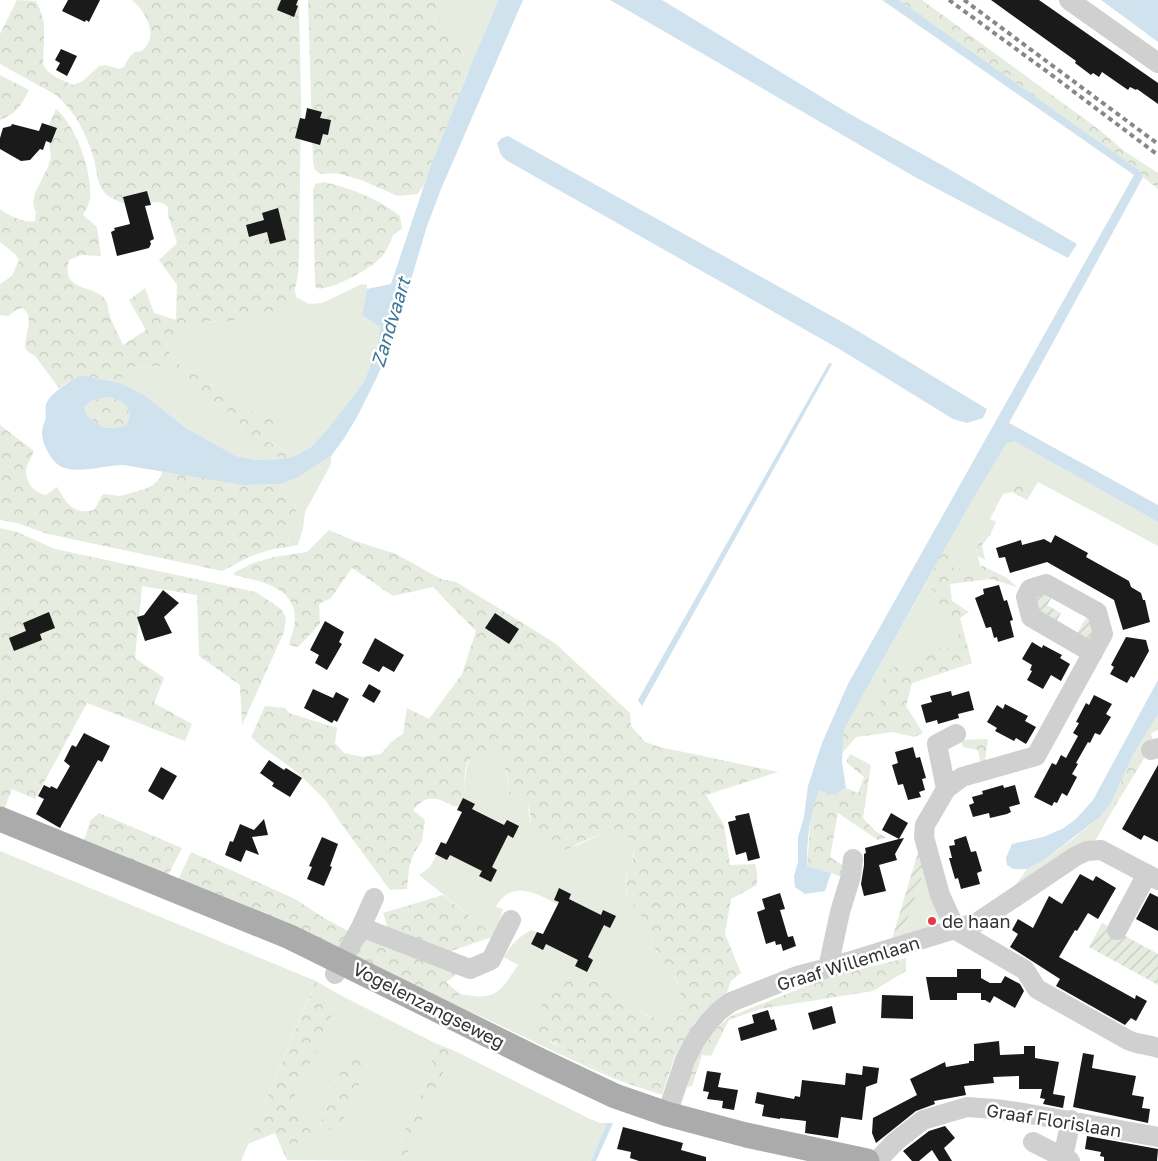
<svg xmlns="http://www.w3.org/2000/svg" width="1158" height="1161" viewBox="0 0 1158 1161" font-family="'Golos Text',sans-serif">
<defs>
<pattern id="forest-crowns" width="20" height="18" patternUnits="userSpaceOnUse" patternTransform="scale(1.25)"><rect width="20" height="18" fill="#e6ecdf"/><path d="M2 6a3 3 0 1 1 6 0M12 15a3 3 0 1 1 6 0" fill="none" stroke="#c6cbc0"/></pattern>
<pattern id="garden-furrows" width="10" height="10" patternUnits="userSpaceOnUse" patternTransform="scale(1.25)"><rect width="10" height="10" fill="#e6ecdf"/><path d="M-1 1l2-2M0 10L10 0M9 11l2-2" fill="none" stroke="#c6cbc0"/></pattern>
</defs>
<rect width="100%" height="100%" fill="#fff"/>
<!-- green -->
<path fill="#e6ecdf" d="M 436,0 L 500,0 L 468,72 L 459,67 L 464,54 C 451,36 438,22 436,0 Z
M 362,284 L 367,285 L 367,289 L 362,315 L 380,327 L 377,348 L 364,382 L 326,431 L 311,447 L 295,456 L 258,436 L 275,416 L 253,412 L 173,360 L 165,343 L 209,321 L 224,322 L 272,312 L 294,294 L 295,290 L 296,297 L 309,304 L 322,303 Z
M 160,366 L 238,419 L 245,438 L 281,459 L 255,460 L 236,456 L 186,428 L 143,394 L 120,383 L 126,367 Z
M 1014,441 L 1158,522 L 1158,546 L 1038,482 L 1027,500 L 1012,492 L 1006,481 L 976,550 L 982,572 L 974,572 L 942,565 L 949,552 L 941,555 L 966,511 L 1006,444 Z
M 331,456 L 331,464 L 305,512 L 303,528 L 298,545 L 288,547 L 289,533 L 300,525 C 296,510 294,494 281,484 L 297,478 Z
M 925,585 L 934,589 L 939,612 L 954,619 L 961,640 L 952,648 L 938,648 L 881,716 L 858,712 L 859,702 Z
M 1158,714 L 1158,730 L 1151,733 L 1153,742 L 1142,762 L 1133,755 Z
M 478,751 C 503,749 509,775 509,794 L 528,805 L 531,828 L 576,846 C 596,837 618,821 634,843 C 634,848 634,853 633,858 C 631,868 624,877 626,888 C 628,903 643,913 649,927 C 651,934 651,943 655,949 C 664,964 700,1005 676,1018 C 654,1030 611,991 593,979 L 559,977 L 556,993 L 542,1003 L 550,1042 L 565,1048 L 579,1060 L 623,1082 C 564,1058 509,1028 451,1003 L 460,994 C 495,1001 499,994 518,965 L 504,957 C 511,944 519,937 531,930 L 548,936 L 564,908 C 542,896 512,876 496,907 L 503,909 L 495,936 L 419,875 L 429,868 L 445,841 L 452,844 L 469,811 L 458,806 C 460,801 464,796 464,791 C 466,775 464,762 478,751 Z
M 1111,803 L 1115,806 L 1094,843 L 1015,886 L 1027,869 L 1044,860 L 1073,839 L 1100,817 Z
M 0,851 L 316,981 L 338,994 L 437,1044 L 422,1092 L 408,1122 L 394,1161 L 287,1160 L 288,1147 L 342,1124 L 370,1059 L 352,1045 L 319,1126 L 287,1109 L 332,1017 L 311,992 L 241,1161 L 0,1161 Z
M 924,871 L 941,916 L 936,927 L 892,939 L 905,926 Z
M 453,1050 L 590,1119 L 600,1123 L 607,1123 L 591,1161 L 404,1161 Z"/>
<!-- forest -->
<path fill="url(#forest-crowns)" d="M 17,0 L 36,1 C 40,9 44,18 44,27 C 45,34 42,63 44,66 C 49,76 63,80 73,85 L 83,81 L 99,66 L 105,65 L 119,69 L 124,67 C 127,61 129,55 136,52 C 140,51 140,52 144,49 C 159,34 145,11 132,0 L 299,0 L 301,98 L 299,254 L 298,275 L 294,293 L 284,306 L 272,312 L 255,317 L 224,322 L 209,321 L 165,343 L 173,360 L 253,412 L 275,416 L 279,429 L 258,436 L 295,456 L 281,459 L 245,438 L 238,419 L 160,366 L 127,367 L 120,383 L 80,375 L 59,388 L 35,356 L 28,352 L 25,348 C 24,334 36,317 22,308 L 16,310 L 8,316 L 0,315 L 0,284 L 12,276 L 19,260 L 15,254 L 0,242 L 0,209 C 8,215 25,224 35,221 L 36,212 L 33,203 L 35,193 L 48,167 L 51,156 L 47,129 L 56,109 C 76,126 92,171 90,197 C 90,203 86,209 83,215 L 97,227 L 101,256 L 81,255 L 69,260 C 61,292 91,284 104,298 C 109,303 107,307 109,313 C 112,324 119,335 123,345 L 146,330 L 129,300 L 145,288 L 154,313 L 176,320 L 177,285 L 159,260 L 177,243 L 168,215 L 168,207 C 157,197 147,205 135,205 C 127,205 113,200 107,195 C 97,186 97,172 94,159 C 87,135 75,111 56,95 L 0,64 L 0,34 Z
M 308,0 L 436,0 C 438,22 451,36 464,54 L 459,67 L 468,72 L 423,187 L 417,194 L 398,196 L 361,180 L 337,173 L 322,174 L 315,170 L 313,162 Z
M 899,0 L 922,0 L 1101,131 L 1124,151 L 1158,173 L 1158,189 L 1143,177 L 1139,170 Z
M 0,75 L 29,90 C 21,106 17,113 0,120 Z
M 324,182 C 353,189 377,198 400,216 L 402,229 L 393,235 C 390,243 386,253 379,259 C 370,269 329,292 316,288 L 315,282 L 313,191 L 315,184 Z
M 106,397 C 123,399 137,409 125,426 C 119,427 109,429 104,427 C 97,425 85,416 84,408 L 91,401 Z
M 0,425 L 34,451 C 32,457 26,465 26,471 C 26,483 34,493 46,495 L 57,487 C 67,503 72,515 94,510 L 103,494 L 120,496 L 145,489 L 153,485 L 160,478 L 163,470 L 243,485 L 281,484 L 288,489 L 293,499 L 300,525 L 289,533 L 288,547 L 273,549 L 251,556 L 222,571 L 48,534 L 17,523 L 0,520 Z
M 1012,479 L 1018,481 L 1026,487 L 1021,495 L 1012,492 L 1003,494 L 990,519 L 996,522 L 990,535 L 982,545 L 985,560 L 978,556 L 976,550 L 1006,481 Z
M 0,528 L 17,532 L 55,549 L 256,592 L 281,609 L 286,618 L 284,632 L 242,725 L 240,685 L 199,656 L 197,595 L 142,586 L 135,658 L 164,678 L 154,703 L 192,724 L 185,741 L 87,703 L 35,799 L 12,789 L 2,815 L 0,813 Z
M 329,530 L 355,541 L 396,554 L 441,579 L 456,582 L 542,635 L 556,644 L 630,713 L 631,726 L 645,742 L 660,747 L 778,772 L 706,795 L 724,825 L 730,865 L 755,864 L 757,873 L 757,885 L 731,899 L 725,934 L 741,973 L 731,981 L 725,997 L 685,1039 L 675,1056 L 662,1095 L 623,1082 L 579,1060 L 565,1048 L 536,1034 L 542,1003 L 555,993 L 559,977 L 593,979 L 645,1015 L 661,1020 L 672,1020 L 681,1015 L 684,1007 L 678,983 L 653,946 L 649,928 L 628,896 L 626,886 L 627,876 L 634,856 L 634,843 C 616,819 584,843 562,851 C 549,849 534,840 531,826 C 530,819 531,812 528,805 L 509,794 C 509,780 508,768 497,758 C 483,745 468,754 465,772 C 464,779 465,785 464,792 C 464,796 460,802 458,806 C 453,807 452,805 447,803 C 431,795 424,798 413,810 L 425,820 L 422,841 L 413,855 L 409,868 L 407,889 L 390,890 L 340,822 L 326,801 L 297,772 L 261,746 L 251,737 L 265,706 L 285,708 L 289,713 L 337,728 L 335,743 L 344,753 L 363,757 L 381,754 L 391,742 L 403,734 L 407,708 L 429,719 L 462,674 L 476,631 L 433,587 L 393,596 L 352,568 L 331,598 L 319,604 L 320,624 L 298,647 L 289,645 C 291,637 295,627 295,619 C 295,586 258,581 234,575 L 235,572 L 253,563 L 274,557 L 307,552 Z
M 949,552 L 952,561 L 943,565 L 974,572 L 982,572 L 981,565 L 1007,578 L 1017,587 L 991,579 L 950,584 L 952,601 L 969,612 L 960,618 L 972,663 L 912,683 L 906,706 L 923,733 L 914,737 L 893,732 L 856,737 L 843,752 L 843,729 L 859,702 L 859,711 L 871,703 L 881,715 L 880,688 L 882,681 L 891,669 L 938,648 L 952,648 L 953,639 L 960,640 L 954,619 L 939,612 L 934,590 L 925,585 L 941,555 Z
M 988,739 L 985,761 L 980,761 L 978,750 L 963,747 L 961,740 Z
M 850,754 L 871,765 L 863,818 L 874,830 L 886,838 L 878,840 L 838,813 L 830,857 L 847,868 L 844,878 L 831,873 L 807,866 L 811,813 L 819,791 L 834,795 L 846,788 L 858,793 L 864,777 L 846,762 Z
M 1133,755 L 1142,762 L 1115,806 L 1111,803 Z
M 99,813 L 182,848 L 161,889 L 83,844 L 90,821 Z
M 191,852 L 295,899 L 324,918 L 354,934 L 335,962 L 172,893 Z
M 443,895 L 495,936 L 451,951 L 460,972 L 446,982 L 460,994 L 451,1003 L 352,955 L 366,935 L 390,934 L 383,913 Z
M 906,958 L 906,971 L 873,991 L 760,1009 L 729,1020 L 711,1056 L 702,1055 L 692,1086 L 684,1088 L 698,1054 L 717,1028 L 731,1016 L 829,977 Z
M 316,981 L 332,1017 L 288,1109 L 319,1126 L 352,1045 L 370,1059 L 342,1124 L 288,1147 L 287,1160 L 275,1133 L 248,1144 Z
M 437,1044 L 453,1050 L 404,1161 L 394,1161 L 408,1122 L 422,1092 Z"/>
<!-- garden -->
<path fill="url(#garden-furrows)" d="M 1054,594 L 1047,605 L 1061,613 L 1055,625 L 1038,615 L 1035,595 Z
M 1089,613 L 1098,626 L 1092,645 L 1076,635 Z
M 919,849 L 924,871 L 905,926 L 892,939 Z
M 1102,923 L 1158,954 L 1158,985 L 1089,947 Z"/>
<!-- water -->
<path fill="#cfe2ee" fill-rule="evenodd" d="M 499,0 L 523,0 L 441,189 L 427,226 L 394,337 L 377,377 L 357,417 L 343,440 L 331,456 L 297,478 L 281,484 L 243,485 L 123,465 C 106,465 78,474 62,467 C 51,462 42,444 42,432 C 42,427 45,422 46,417 C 46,413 45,409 46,405 C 50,392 70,382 80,375 L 120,383 L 143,394 L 186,428 L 236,456 L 255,460 L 281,459 L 295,456 L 311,447 L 326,431 L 364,382 L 377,348 L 380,327 L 362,315 L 367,289 L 391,284 L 430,168 L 473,60 ZM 106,397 C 123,399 137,409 125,426 C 119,427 109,429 104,427 C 97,425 85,416 84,408 L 91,401 Z
M 610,0 L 662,0 L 848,113 L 942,165 L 1077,244 L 1068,258 L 915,177 Z
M 882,0 L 899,0 L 1139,170 L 1143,177 L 1009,423 L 1158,505 L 1158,522 L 1014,441 L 1006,444 L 966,511 L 844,729 L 842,762 L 846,788 L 834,795 L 819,791 C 809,818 807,838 807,866 L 831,873 L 825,891 L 805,894 L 795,887 L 794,876 L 798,862 L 798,837 L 804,817 L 808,786 L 822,743 L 848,684 L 1134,175 Z
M 1101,0 L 1158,0 L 1158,42 Z
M 508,136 L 853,328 L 987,409 L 983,418 L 967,423 L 953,419 L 841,350 L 506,160 L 501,155 L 497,143 L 502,138 Z
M 829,363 L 832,364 L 642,706 L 638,700 Z
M 1158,680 L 1158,714 L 1133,755 L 1111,803 L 1100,817 L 1044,860 L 1027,869 L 1013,869 L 1007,865 L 1006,858 L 1012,844 L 1043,837 L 1062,829 L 1076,819 L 1093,800 Z
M 607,1123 L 613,1123 L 596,1161 L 591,1161 Z"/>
<!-- building -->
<path fill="#1a1a1a" d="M 68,0 L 100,0 L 89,22 L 86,20 L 85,22 L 62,11 Z
M 281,0 L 298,0 L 296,5 L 298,6 L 294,17 L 277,10 Z
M 991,0 L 1039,0 L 1158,83 L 1158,104 L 1137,89 L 1136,90 L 1130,87 L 1128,90 L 1102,72 L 1099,77 L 1093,73 L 1091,75 L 1075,63 L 1076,61 Z
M 61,49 L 77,56 L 67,76 L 56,70 L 60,63 L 55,60 Z
M 307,108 L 322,112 L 320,118 L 331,120 L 328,135 L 323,134 L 320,145 L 295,138 L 300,118 L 305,119 Z
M 42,123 L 57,128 L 51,143 L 46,141 L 43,150 L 40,149 L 30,160 L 21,161 L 0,149 L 0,138 L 3,128 L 11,126 L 12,124 L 39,131 Z
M 147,191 L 151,205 L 145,206 L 154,239 L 150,241 L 151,244 L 149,248 L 117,256 L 111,232 L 115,230 L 114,228 L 130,224 L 123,197 Z
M 278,208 L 286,240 L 270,244 L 267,232 L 249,237 L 246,225 L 264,220 L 262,213 Z
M 1055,535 L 1088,553 L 1086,557 L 1129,581 L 1131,587 L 1141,593 L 1143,600 L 1145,600 L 1150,622 L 1123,630 L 1114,600 L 1047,562 L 1010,573 L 1005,557 L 999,558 L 996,548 L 1021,540 L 1022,545 L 1044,539 L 1051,543 Z
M 999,585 L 1004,601 L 1007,600 L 1013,620 L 1010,621 L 1014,637 L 998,642 L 997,637 L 994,638 L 991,627 L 986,628 L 975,598 L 984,594 L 983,589 Z
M 163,590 L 179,603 L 164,617 L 172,633 L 145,641 L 137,617 L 144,615 Z
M 49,612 L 55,628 L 40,634 L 42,640 L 14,651 L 9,638 L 26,631 L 23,623 Z
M 495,613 L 519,629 L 509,644 L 485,628 Z
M 325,621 L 344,632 L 339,642 L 342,644 L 327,670 L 315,663 L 319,655 L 310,650 Z
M 1126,637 L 1146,640 L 1149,651 L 1134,678 L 1131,676 L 1127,683 L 1110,674 L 1114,667 L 1111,665 Z
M 375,638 L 404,655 L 394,672 L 383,666 L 379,672 L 362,663 Z
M 1032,642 L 1042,648 L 1043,645 L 1062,655 L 1060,658 L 1070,664 L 1061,681 L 1051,675 L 1043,689 L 1027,680 L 1032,671 L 1030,670 L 1032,665 L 1022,659 Z
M 369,684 L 381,691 L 374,703 L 362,696 Z
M 313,689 L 333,698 L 336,692 L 349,699 L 337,722 L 334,720 L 332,723 L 304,708 Z
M 951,691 L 952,696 L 969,691 L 974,710 L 958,714 L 959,718 L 938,724 L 937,720 L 926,723 L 921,705 L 932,702 L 930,696 Z
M 1094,695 L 1112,704 L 1106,714 L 1111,717 L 1100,735 L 1095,733 L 1090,743 L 1088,742 L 1076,763 L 1078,764 L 1072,774 L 1077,777 L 1067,796 L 1062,793 L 1057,803 L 1054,802 L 1052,806 L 1034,797 L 1052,763 L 1056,765 L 1061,755 L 1066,758 L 1078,736 L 1073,733 L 1079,723 L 1076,722 L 1086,703 L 1089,705 Z
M 1005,704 L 1028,716 L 1025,721 L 1036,727 L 1026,744 L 1016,738 L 1014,741 L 995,731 L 997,728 L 987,722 L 997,705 L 1003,709 Z
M 84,733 L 110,746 L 102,762 L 98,760 L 60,828 L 36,814 L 44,799 L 38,796 L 44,785 L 50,788 L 51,786 L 57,789 L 70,766 L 64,761 L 72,745 L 76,747 Z
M 913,747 L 916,758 L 920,757 L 926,778 L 922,779 L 925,790 L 919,792 L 921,797 L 908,800 L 903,784 L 898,785 L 892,765 L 898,763 L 895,752 Z
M 269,760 L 284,770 L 286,768 L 302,778 L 290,797 L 272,786 L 274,783 L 260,773 Z
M 1158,765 L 1158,842 L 1144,835 L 1141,840 L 1122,829 Z
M 161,767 L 177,776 L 163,800 L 148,791 Z
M 1003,785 L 1004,788 L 1015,785 L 1020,804 L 1009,807 L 1011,812 L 1007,814 L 990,818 L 989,813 L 973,817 L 969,805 L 974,803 L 972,797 L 983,794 L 982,791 Z
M 463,798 L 475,804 L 472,809 L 504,825 L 507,820 L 519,826 L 513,838 L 508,835 L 492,867 L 497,870 L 491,882 L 479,876 L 482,871 L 450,855 L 447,860 L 435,854 L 441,842 L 446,844 L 462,812 L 457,810 Z
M 749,813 L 760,858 L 748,861 L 746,852 L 736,855 L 728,822 L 736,820 L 735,816 Z
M 891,813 L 908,823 L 899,839 L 904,838 L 895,854 L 897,860 L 879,865 L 886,891 L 864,896 L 861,884 L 864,865 L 864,854 L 866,853 L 865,848 L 899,839 L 882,830 Z
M 264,819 L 268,835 L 252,837 L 259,855 L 246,850 L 241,862 L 225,855 L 230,841 L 233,842 L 240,824 L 254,830 Z
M 966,836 L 971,852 L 976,851 L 982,871 L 977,873 L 980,884 L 961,889 L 958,878 L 955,879 L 949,858 L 952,858 L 949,846 L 955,845 L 954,840 Z
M 322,837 L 338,844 L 330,866 L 332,867 L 324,886 L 307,879 L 312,867 L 309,866 Z
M 1080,874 L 1093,881 L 1096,876 L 1116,888 L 1098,919 L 1088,913 L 1077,931 L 1075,930 L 1059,957 L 1135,999 L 1136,995 L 1147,1001 L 1136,1021 L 1131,1018 L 1125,1025 L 1056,986 L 1060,979 L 1010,947 L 1018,934 L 1012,930 L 1018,919 L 1033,928 L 1049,896 L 1062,904 Z
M 559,888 L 571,894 L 569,899 L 601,915 L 603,910 L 616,916 L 610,928 L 604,925 L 588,957 L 593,960 L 587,972 L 575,966 L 578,960 L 546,944 L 543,950 L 531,944 L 537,932 L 543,934 L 559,902 L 554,900 Z
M 780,893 L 785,909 L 780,910 L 788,937 L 793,936 L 796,946 L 783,951 L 781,944 L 776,945 L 775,941 L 766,944 L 757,912 L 765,909 L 762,899 Z
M 1150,893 L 1158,897 L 1158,931 L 1136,919 Z
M 957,969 L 981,969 L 981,978 L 990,983 L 1001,983 L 1005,976 L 1020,984 L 1024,991 L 1015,1008 L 994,996 L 990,1003 L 985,1000 L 981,1000 L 981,993 L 957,993 L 957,1000 L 930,1000 L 926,977 L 957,977 Z
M 882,995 L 913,996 L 913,1019 L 881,1018 Z
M 832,1006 L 836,1023 L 813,1030 L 808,1013 Z
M 768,1010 L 771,1020 L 774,1019 L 777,1030 L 741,1041 L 738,1028 L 754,1023 L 752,1015 Z
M 999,1041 L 1000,1055 L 1024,1054 L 1024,1046 L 1035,1046 L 1035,1058 L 1059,1062 L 1053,1094 L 1065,1096 L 1063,1108 L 1043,1104 L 1045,1099 L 1040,1098 L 1042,1089 L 1019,1089 L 1019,1076 L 993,1077 L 994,1083 L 964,1086 L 966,1095 L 934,1101 L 935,1104 L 916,1111 L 876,1143 L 872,1133 L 873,1118 L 917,1095 L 910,1079 L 945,1062 L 946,1067 L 969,1063 L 969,1061 L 974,1061 L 974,1044 Z
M 1083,1053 L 1094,1055 L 1092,1068 L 1136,1076 L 1132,1095 L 1144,1097 L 1142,1108 L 1150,1109 L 1148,1123 L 1073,1107 Z
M 863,1066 L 879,1068 L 877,1083 L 866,1087 L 862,1120 L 841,1117 L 838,1138 L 805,1133 L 806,1121 L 780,1118 L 780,1119 L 762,1116 L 764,1105 L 755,1103 L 757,1092 L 794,1099 L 795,1096 L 800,1097 L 802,1080 L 845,1085 L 846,1073 L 862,1075 Z
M 707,1071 L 721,1073 L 718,1087 L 738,1090 L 734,1110 L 722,1108 L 723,1101 L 707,1099 L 709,1092 L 703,1091 Z
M 945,1126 L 955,1138 L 944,1148 L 952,1161 L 939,1161 L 932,1150 L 919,1161 L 912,1161 L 903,1151 L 929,1131 Z
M 623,1127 L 683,1143 L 681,1150 L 706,1157 L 706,1161 L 639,1161 L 630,1158 L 631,1152 L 617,1149 Z
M 1087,1136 L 1158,1149 L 1157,1161 L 1104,1161 L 1104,1157 L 1100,1156 L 1101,1152 L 1085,1149 Z"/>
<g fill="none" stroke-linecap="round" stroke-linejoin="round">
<!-- minor -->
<path stroke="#d0d0d0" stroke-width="20" d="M 1069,0 L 1158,63
M 1151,750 L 1158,748
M 946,789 L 937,744 L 956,734
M 374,898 L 361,927 L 470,969 L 491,960 L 511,920
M 956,930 L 940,895 L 924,837 L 925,825 L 946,789 L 962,777 L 1036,756 L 1103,634 L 1097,612 L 1046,584 L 1030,589 L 1026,597 L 1031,617 L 1093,653
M 956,930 L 1025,970 L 1037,989 L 1128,1040 C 1138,1045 1148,1044 1158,1048
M 1117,930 L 1147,874
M 828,968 L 840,912 L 851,876 L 853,859
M 335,974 L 361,927
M 667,1114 L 685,1060 L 695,1041 L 708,1023 L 719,1011 L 731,1002 L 797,976 L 828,968 L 978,922 L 1076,856 L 1087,851 L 1101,850 L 1158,880
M 1033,1142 L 1070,1161
M 1063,1157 L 1071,1120
M 877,1161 L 895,1142 L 923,1120 L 967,1107 L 995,1109 L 1024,1113 L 1158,1137"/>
<!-- major -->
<path stroke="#ababab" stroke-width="25" d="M 0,819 L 290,937 L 541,1061 L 615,1096 L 667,1114 L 746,1135 L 867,1161"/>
<!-- rail -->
<path stroke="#888" stroke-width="4" stroke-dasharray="5 4" stroke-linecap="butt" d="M 949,0 L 1049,73 L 1158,155
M 964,0 L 1158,144"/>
</g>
<!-- markers -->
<circle fill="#e63946" stroke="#fff" stroke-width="2" cx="932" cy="921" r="5"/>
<g text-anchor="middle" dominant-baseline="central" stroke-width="5" stroke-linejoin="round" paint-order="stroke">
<!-- poi labels -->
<g font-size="18" fill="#333" stroke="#fff" text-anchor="start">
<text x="942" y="921">de haan</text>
</g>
<!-- street labels -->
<g font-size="18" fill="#333" stroke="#fff">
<text transform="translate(848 963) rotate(-17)">Graaf Willemlaan</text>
<text transform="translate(429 1005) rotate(27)">Vogelenzangseweg</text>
<text transform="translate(1054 1120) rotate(9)">Graaf Florislaan</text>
</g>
<!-- water labels -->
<g font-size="19" font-style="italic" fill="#3f7597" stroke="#fff">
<text transform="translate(390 322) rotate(-73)">Zandvaart</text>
</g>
</g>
</svg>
